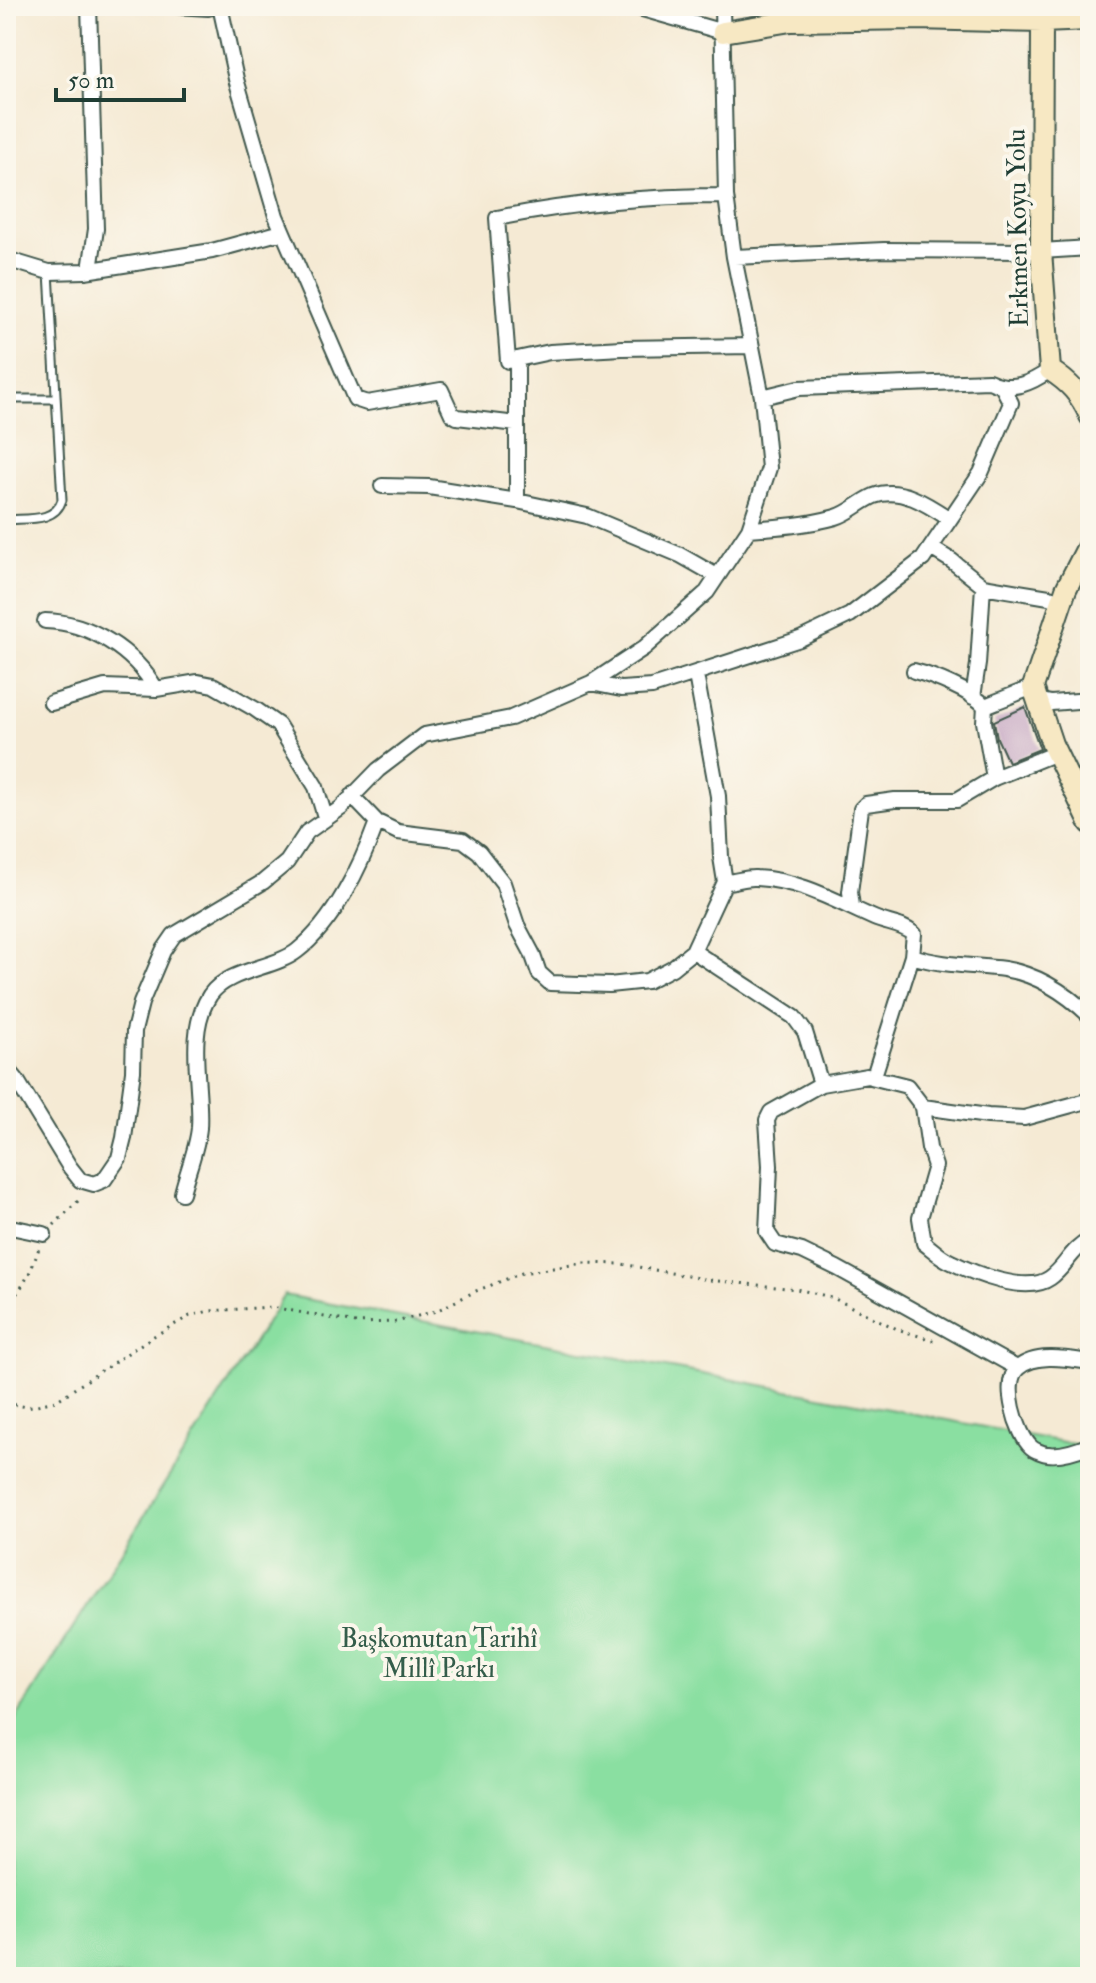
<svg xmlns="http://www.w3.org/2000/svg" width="1096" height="1983" viewBox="0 0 1096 1983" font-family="'IM FELL Double Pica',serif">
<rect width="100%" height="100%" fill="#fbf7ec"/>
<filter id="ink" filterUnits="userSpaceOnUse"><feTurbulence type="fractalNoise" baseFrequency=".0125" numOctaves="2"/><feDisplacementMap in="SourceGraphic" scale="16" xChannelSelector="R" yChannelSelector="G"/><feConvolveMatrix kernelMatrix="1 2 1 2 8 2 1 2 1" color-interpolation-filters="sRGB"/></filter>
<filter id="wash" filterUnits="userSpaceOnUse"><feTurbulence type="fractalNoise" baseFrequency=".006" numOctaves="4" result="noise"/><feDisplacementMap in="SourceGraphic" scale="32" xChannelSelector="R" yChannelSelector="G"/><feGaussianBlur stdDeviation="1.8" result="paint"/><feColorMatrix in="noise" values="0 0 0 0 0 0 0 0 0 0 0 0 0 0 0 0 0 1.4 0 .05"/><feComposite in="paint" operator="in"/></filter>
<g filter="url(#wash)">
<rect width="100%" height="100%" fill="#f5ead4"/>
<!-- green -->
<path fill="#8adfa1" stroke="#548e6a" stroke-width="2" d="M 284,1295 L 1090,1447 L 1090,1977 L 6,1977 L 6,1734 Z"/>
<g id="blocks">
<!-- building -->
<path fill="#bc99bc" d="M 1025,707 L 1040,749 L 1008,762 L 997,738 L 994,721 Z"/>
</g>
</g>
<g filter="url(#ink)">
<use href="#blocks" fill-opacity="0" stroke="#3f574c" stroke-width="2"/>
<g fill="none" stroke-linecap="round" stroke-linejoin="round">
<!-- lane casing -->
<g stroke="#3f574c" stroke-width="11">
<path id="lane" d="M 6,399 L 56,399
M 6,520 C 26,518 55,523 62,500 L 49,272"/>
</g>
<!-- street casing -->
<g stroke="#3f574c" stroke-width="18">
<path id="street" d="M 89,6 L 96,229 L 90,270
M 176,6 L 208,8 L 217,6
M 220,6 L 236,79 L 276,216 L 355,399 L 367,403 L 441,390 L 452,414 L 457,417 L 517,424
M 632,6 L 723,32
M 726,196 C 649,196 572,203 497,218 L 508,361 L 550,352 L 622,348 L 752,346
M 734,257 L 884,250 L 1041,251 L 1090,248
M 6,259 L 49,272 L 85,271 L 212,251 L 282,232
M 517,359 L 517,501
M 762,397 L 799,388 L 989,381 C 1012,392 1030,384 1050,370
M 382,486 L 429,487 L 517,501 L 587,516 L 680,555 L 717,576
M 749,529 C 779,527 807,525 836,517 C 850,513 860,502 874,496 C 900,486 927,504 948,518
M 931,548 L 952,561 L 983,586 L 1049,597 L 1061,601
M 45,621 C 90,622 134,651 156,689
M 914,671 C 934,676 971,691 985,706
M 591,683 L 621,689 L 652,687 L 800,639 L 850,615 L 923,559 L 981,473 L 1011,403 L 1003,388
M 973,697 L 978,664 L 983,586
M 1037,700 L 1051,703 L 1090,700
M 51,703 L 105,687 L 156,689 L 198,682 L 213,685 L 255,709 L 278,725 L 316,787 L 325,817
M 985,706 L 984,722 L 994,778
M 985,706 L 1033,687
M 352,796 L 377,822 L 398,832 L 463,840 L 479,852 L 503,883 L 517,925 L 532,953 L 539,973 L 550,983 L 609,985 L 647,981 L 672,968 L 693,951 L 725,882 L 721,857 L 718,796 L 696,675
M 725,882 C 736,882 745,877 756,878 C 800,880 835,901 874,918 C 888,924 902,924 914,934 L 912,956 L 874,1076
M 852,906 L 850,892 L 861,809 L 866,804 L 895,800 L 957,800 L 994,778 L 1056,753
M 693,951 L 794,1017 L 805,1032 L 821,1084
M 912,956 C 943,966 972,965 1004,969 C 1037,974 1066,993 1090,1016
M 6,1067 L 16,1079 L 69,1166 L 80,1180 L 94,1184 L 104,1180 L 119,1158 L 124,1138 L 133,1071 L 134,1031 L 141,1003 L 163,951 L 174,935 L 263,882 L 287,862 L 307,832 L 341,808 L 378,770 L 424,735 L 511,718 L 591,683 L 644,648 L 707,592 L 749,529 L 769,468 L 762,397 L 734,257 L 726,196 L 722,6
M 923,1107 L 988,1116 L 1024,1118 L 1090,1100
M 182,1193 C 187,1172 197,1149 199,1128 C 202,1086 185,1033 210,995 C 228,969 274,969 297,951 C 334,922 361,866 377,822
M 6,1226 L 44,1234
M 1090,1362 C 1069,1359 1036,1352 1018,1368 C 1001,1382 1017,1434 1031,1447 C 1034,1450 1044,1454 1048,1454 C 1061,1456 1078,1450 1090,1445
M 1017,1368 L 837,1268 L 802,1251 L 775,1244 L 767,1232 L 770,1166 L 767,1120 L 771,1112 L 821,1084 L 867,1076 L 907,1086 L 923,1107 L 929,1148 L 935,1166 L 920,1218 L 924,1243 C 932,1249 940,1257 949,1261 C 973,1273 1026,1295 1050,1278 C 1066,1267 1070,1250 1090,1240"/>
</g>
<!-- secondary casing -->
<g stroke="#3f574c" stroke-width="24">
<path id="secondary" d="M 1042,22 L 1041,251 L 1050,370 C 1070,383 1080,394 1090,416
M 723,32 L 791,21 L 916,19 L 1042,22 L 1090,20
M 1090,542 L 1066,589 L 1033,687 L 1052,744 L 1090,823"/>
</g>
<!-- path -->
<path stroke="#3f574c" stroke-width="3" stroke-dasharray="2 6" stroke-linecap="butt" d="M 54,1225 L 82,1197
M 6,1306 C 23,1289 32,1270 39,1248
M 6,1403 L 27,1407 L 56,1401 L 152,1337 L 190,1316 L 209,1311 L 272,1307 L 356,1323 L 396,1322 L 436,1311 L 476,1291 L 522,1273 L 584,1263 L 622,1264 L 709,1280 L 796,1289 L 831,1297 L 897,1329 L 935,1341"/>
<!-- lane -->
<use href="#lane" stroke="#fff" stroke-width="7"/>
<!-- street -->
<use href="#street" stroke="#fff" stroke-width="14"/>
<!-- secondary -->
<use href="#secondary" stroke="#f7e8c3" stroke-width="20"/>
</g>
</g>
<g text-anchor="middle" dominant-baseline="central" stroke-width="8" stroke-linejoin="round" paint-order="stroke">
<!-- street labels -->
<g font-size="26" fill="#1f3d34" stroke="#fbf7ec">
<text transform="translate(1018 228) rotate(-91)">Erkmen Koyu Yolu</text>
</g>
<!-- park labels -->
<g font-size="26" fill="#345d4a" stroke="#fbf7ec">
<text x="439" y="1639">Başkomutan Tarihî<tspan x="439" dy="30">Millî Parkı</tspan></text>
</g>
</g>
<!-- margin -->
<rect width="1096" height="1983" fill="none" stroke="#fbf7ec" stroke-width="32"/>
<!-- scale -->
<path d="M56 88v12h128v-12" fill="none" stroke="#1f3d34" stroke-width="4"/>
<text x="68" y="88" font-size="24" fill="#1f3d34" stroke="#fbf7ec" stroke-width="6" paint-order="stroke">50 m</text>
</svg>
